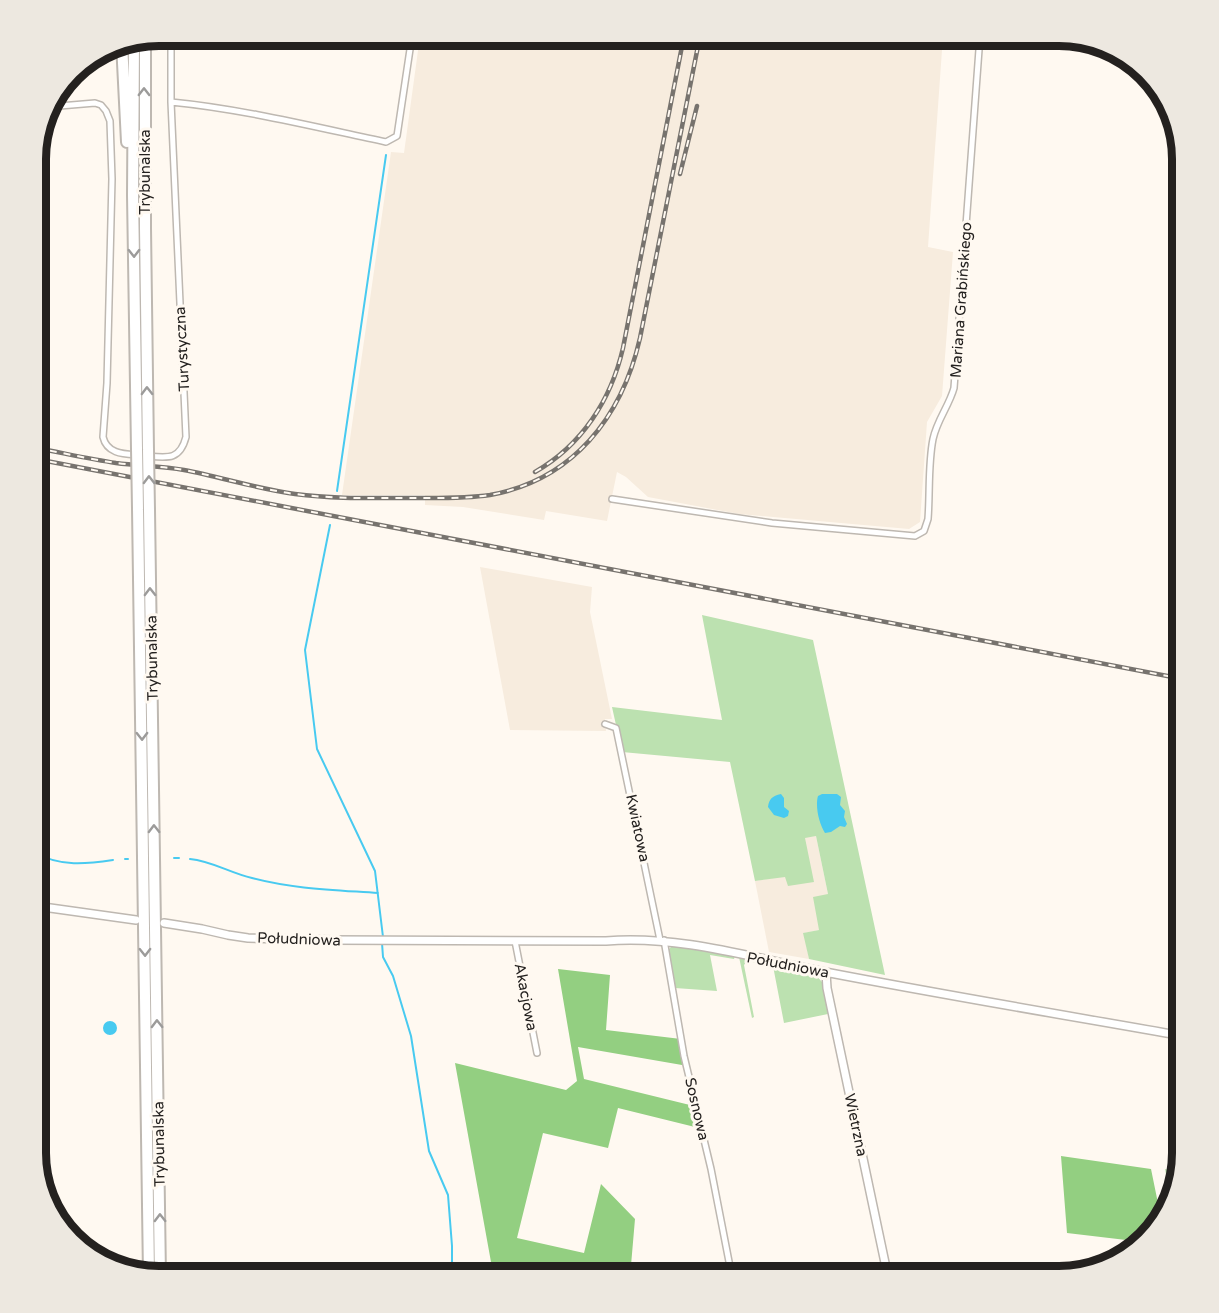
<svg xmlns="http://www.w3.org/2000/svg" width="1219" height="1313" viewBox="0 0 1219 1313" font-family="'Varela Round',sans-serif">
<rect width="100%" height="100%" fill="#fff9f1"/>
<!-- built -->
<path fill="#f7ecde" d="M 420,36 L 943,36 L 928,247 L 953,252 L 942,396 L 927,422 L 920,522 L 909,529 L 739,514 L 648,497 L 626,477 L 617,472 L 607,521 L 546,511 L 544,520 L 463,507 L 425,505 L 425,495 L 342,495 L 391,152 L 404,153 Z
M 480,567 L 592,587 L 590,612 L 612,719 L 605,719 L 606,731 L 510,730 Z
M 816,836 L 828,894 L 819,930 L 804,933 L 809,959 L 769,952 L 755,881 L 785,876 L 805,837 Z"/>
<!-- green -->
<path fill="#bce1b0" d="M 702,615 L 813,640 L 885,975 L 809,959 L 803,933 L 819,930 L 813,897 L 828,894 L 816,836 L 805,838 L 814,882 L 788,886 L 785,877 L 755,881 L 730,762 L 622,752 L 612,707 L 722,720 Z
M 674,944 L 735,956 L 734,959 L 710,955 L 717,991 L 675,988 L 668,950 Z
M 739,957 L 815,974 L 822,982 L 828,1014 L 784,1023 L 773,966 L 747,961 L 744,965 L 754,1017 L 752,1018 Z
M 1165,1169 L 1179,1172 L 1171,1203 Z
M 631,1263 L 711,1277 L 630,1277 Z"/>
<!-- forest -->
<path fill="#93cf81" d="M 558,969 L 610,975 L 606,1030 L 681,1039 L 686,1061 L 682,1065 L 578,1047 L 584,1079 L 694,1106 L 699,1128 L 618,1108 L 608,1148 L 543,1133 L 517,1238 L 584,1253 L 601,1184 L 635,1219 L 630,1277 L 472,1277 L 476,1271 L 493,1273 L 455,1063 L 566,1090 L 577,1081 Z
M 1061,1156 L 1151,1169 L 1161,1218 L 1143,1242 L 1067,1233 Z"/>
<!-- water -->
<path fill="#48caf0" d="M 781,794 L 784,798 L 784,807 L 789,811 L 788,816 L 784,818 L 774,815 L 768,807 C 769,799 772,796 781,794 Z
M 822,794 L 837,794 L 841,797 L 840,805 L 845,811 L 844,817 L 847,824 L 845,827 L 840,826 L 831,832 L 825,833 C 819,824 815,806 818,796 Z
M103 1028a7 7 0 1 1 14 0a7 7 0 1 1-14 0Z"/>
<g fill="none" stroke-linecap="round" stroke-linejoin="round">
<!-- stream -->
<path stroke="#48caf0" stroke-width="2" d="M 337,491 L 386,155
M 330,525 L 305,650 L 317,749 L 375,871 L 383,937
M 36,853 C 60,867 87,864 113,860
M 174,858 L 179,858
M 125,859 L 128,859
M 190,859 C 212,861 230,873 252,878 C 293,889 336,890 378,893
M 382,943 L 383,957 L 393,976 L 411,1036 L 429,1151 L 448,1195 L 452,1246 L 452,1277"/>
<!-- minor casing -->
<g stroke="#beb8b1" stroke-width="8">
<path id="minor" d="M 171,102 C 243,109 315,127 386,142 L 397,136 L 412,36
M 48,107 L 95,103 L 101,105 L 106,111 L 110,121 L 112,179 L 107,383 L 103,437 C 107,454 124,454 138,455
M 148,456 C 168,458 180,460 186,437 L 171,102 L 171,36
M 612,499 L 772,523 L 915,536 L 924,531 L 928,519 C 930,493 928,464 933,439 C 937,420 949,406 954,388 L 980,36
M 605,724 L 616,728 L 660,940
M 664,940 L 684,1056 L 711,1169 L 732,1277
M 515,941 L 537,1053"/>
</g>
<!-- tertiary casing -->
<g stroke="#beb8b1" stroke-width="10">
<path id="tertiary" d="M 36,906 L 136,920
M 164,923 L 202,929 L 228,935 L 248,938 L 332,940 L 606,941 C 680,935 753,958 825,972 C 944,995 1064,1015 1183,1036
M 826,973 L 827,988 L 888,1277"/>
</g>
<!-- motorway casing -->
<g stroke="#beb8b1" stroke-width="14">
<path id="motorway" d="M 145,39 L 145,228 L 148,450
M 134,41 L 133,195 L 137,449
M 122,43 L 127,142
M 138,509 L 149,1275
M 149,510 L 160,1277"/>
</g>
<!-- minor -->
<use href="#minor" stroke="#fff" stroke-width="5"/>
<!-- tertiary -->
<use href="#tertiary" stroke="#fff" stroke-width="7"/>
<!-- motorway -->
<use href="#motorway" stroke="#fff" stroke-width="10"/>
<!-- rail casing -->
<g stroke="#77736e" stroke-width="4.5">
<path id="rail" d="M 680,174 L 697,106
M 36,448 C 63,453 90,459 116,463 C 139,466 162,466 184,470 C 221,477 258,489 295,494 C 333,499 370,498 408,498 C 435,498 463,499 490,495 C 573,480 622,417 640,338 L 700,36
M 36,459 L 1183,679
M 535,472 C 582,445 611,400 623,348 L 684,36"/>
</g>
<!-- rail -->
<use href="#rail" stroke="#fff9f1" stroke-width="2" stroke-dasharray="7" stroke-linecap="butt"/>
<!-- motorway-bridge casing -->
<g stroke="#beb8b1" stroke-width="14" stroke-linecap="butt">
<path id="motorway-bridge" d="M 137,449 L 138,509
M 148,450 L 149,510"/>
</g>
<!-- motorway-bridge -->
<use href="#motorway-bridge" stroke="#fff" stroke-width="10"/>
</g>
<!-- one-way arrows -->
<defs><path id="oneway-chevron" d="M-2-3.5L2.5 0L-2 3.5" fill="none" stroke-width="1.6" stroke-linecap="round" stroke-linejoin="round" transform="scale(1.5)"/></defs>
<g stroke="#9c9b9a">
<use href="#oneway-chevron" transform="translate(144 92) rotate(-90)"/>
<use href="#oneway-chevron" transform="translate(134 253) rotate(89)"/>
<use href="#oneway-chevron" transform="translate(147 391) rotate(-91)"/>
<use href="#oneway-chevron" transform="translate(149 480) rotate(-91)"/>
<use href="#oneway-chevron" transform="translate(150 592) rotate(-91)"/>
<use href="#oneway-chevron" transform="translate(142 736) rotate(89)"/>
<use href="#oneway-chevron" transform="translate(154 829) rotate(-91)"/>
<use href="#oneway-chevron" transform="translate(145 952) rotate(89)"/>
<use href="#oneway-chevron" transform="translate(157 1024) rotate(-91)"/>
<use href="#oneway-chevron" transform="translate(160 1218) rotate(-91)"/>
</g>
<g text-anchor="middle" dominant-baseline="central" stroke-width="6" stroke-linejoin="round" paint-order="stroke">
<!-- street labels -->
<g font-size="15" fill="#24211f" stroke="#fff9f1">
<text transform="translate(145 172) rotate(-90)">Trybunalska</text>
<text transform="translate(961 300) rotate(-86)">Mariana Grabińskiego</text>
<text transform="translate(182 349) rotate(-93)">Turystyczna</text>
<text transform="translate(152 658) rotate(-91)">Trybunalska</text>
<text transform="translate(638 828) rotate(78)">Kwiatowa</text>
<text transform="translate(299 939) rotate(2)">Południowa</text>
<text transform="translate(788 965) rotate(11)">Południowa</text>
<text transform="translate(526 997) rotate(79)">Akacjowa</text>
<text transform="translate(697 1109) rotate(77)">Sosnowa</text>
<text transform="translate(856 1125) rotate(78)">Wietrzna</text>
<text transform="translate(159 1144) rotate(-91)">Trybunalska</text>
</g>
</g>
<!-- crop -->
<path d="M0 0H1219V1313H0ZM159 46H1059A113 113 0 0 1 1172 159V1153A113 113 0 0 1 1059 1266H159A113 113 0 0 1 46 1153V159A113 113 0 0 1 159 46Z" fill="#ede8e0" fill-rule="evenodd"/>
<path fill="none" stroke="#24211f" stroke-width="8" d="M159 46H1059A113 113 0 0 1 1172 159V1153A113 113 0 0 1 1059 1266H159A113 113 0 0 1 46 1153V159A113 113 0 0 1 159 46Z"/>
</svg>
